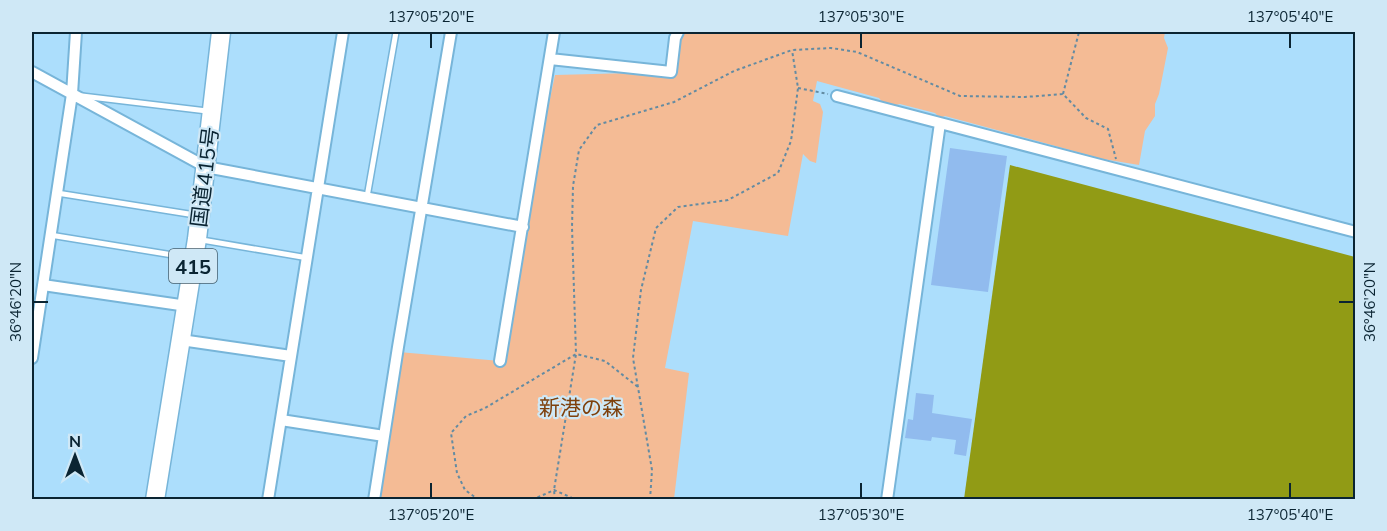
<svg xmlns="http://www.w3.org/2000/svg" width="1387" height="531" viewBox="0 0 1387 531" font-family="Mulish,'Noto Sans JP',sans-serif">
<rect width="100%" height="100%" fill="#acdefc"/>
<!-- green -->
<path fill="#f4bb95" d="M 678,32 L 1165,32 L 1164,38 L 1168,48 L 1159,94 L 1155,104 L 1155,116 L 1145,131 L 1139,165 L 1103,159 L 945,116 L 940,118 L 935,113 L 900,104 L 896,105 L 883,103 L 879,98 L 817,81 L 813,101 L 820,104 L 823,112 L 816,163 L 810,161 L 803,154 L 788,236 L 693,221 L 665,368 L 689,373 L 674,499 L 375,500 L 399,352 L 500,361 L 523,227 L 555,75 L 670,72 Z"/>
<!-- water -->
<path fill="#919b15" d="M 1010,165 L 1355,257 L 1355,499 L 964,499 Z"/>
<!-- building -->
<path fill="#91bbee" d="M 950,148 L 1007,156 L 988,292 L 931,285 Z
M 916,393 L 934,395 L 932,413 L 972,419 L 966,456 L 954,454 L 956,440 L 932,437 L 931,441 L 905,438 L 908,419 L 913,420 Z"/>
<g fill="none" stroke-linecap="round" stroke-linejoin="round">
<!-- service casing -->
<g stroke="#77b5d9" stroke-width="8">
<path id="service" d="M 82,96 L 207,111
M 57,193 L 195,215
M 367,197 L 396,32
M 50,235 L 191,258
M 202,240 L 308,258"/>
</g>
<!-- minor casing -->
<g stroke="#77b5d9" stroke-width="14">
<path id="minor" d="M 550,59 L 671,72 L 675,38 L 678,32
M 32,72 L 206,167 L 523,227
M 837,96 L 1356,232
M 43,285 L 187,306
M 181,340 L 291,356
M 32,358 L 72,94 L 76,32
M 500,361 L 554,32
M 281,420 L 384,436
M 268,500 L 343,32
M 374,500 L 398,347 L 451,32
M 887,500 L 940,123"/>
</g>
<!-- trunk casing -->
<g stroke="#77b5d9" stroke-width="21">
<path id="trunk" d="M 155,500 L 197,239 L 221,32"/>
</g>
<!-- path -->
<path stroke="#638ba2" stroke-width="2" stroke-dasharray="3 3" stroke-linecap="butt" d="M 798,88 L 828,94
M 1063,94 L 1079,32
M 479,500 L 465,490 L 457,473 L 451,433 L 466,416 L 485,408 L 576,354 L 605,361 L 638,387
M 532,500 L 554,490 L 577,500
M 555,500 L 554,490 L 576,354 L 572,227 L 573,186 L 579,150 L 597,125 L 674,102 L 734,71 L 792,50 L 831,48 L 857,52 L 960,96 L 1025,97 L 1063,94 L 1086,118 L 1108,129 L 1116,159
M 650,500 L 652,470 L 633,358 L 641,290 L 656,228 L 678,207 L 728,200 L 778,173 L 791,141 L 798,88 L 792,50"/>
<!-- service -->
<use href="#service" stroke="#fff" stroke-width="5"/>
<!-- minor -->
<use href="#minor" stroke="#fff" stroke-width="10"/>
<!-- trunk -->
<use href="#trunk" stroke="#fff" stroke-width="18"/>
</g>
<!-- ticks -->
<path fill="none" stroke="#0a2432" stroke-width="2" d="M 431,33 L 431,48M 861,33 L 861,48M 1290,33 L 1290,48M 33,302 L 48,302M 1339,302 L 1354,302M 431,483 L 431,498M 861,483 L 861,498M 1290,483 L 1290,498"/>
<g text-anchor="middle" dominant-baseline="central" stroke-width="4.5" stroke-linejoin="round" paint-order="stroke">
<!-- shield labels -->
<rect fill="#cfe8f6" stroke="#455f6d" stroke-width="1.5" x="169" y="249" width="48" height="34" rx="4.5"/>
<g font-size="20" font-weight="bold" fill="#0a2432">
<text x="193" y="266">415</text>
</g>
<!-- street labels -->
<g font-size="21" fill="#0a2432" stroke="#cfe8f6">
<text transform="translate(204 177) rotate(-83)">国道415号</text>
</g>
<!-- park labels -->
<g font-size="21" fill="#7e400c" stroke="#cfe8f6">
<text x="581" y="407">新港の森</text>
</g>
</g>
<!-- border -->
<rect width="1387" height="531" fill="none" stroke="#cfe8f6" stroke-width="66"/>
<!-- north arrow -->
<g transform="translate(75 456)" stroke="#cfe8f6" stroke-width="4.5" paint-order="stroke">
<path d="M0-4.5L10 22L0 15L-10 22Z" fill="#0a2432"/>
<text y="-9" font-size="16" font-weight="bold" text-anchor="middle" fill="#0a2432">N</text>
</g>
<rect x="33" y="33" width="1321" height="465" fill="none" stroke="#0a2432" stroke-width="2"/>
<g font-size="15" text-anchor="middle" fill="#0a2432">
<text x="431" y="22">137°05'20"E</text>
<text x="861" y="22">137°05'30"E</text>
<text x="1290" y="22">137°05'40"E</text>
<text transform="translate(16 302) rotate(-90)" y="5">36°46'20"N</text>
<text transform="translate(1370 302) rotate(-90)" y="5">36°46'20"N</text>
<text x="431" y="520">137°05'20"E</text>
<text x="861" y="520">137°05'30"E</text>
<text x="1290" y="520">137°05'40"E</text>
</g>
</svg>
